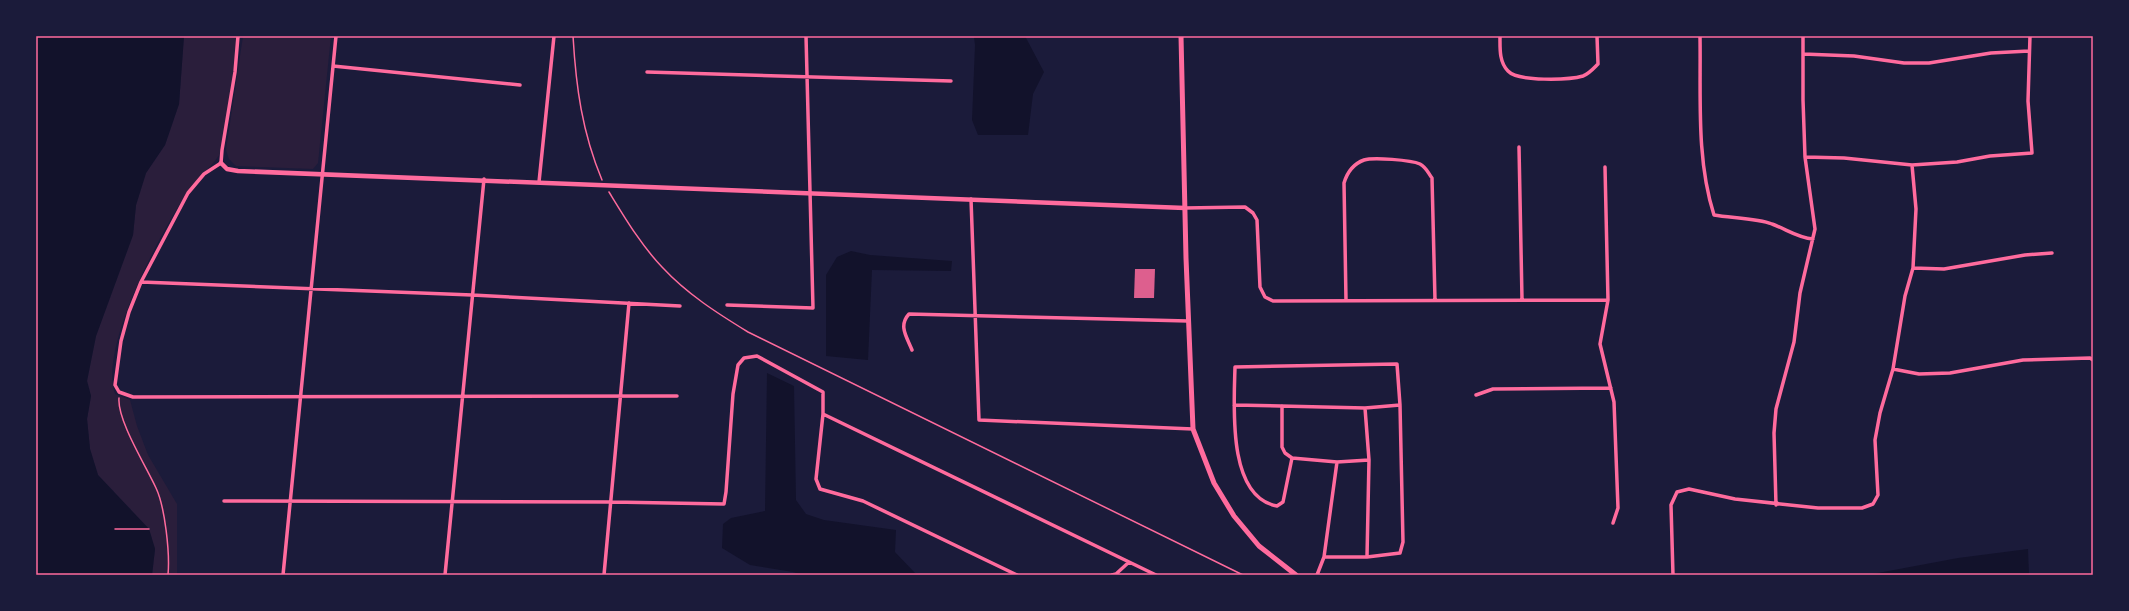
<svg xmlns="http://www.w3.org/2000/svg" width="2129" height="611" viewBox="0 0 2129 611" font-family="'DejaVu Sans',sans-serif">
<rect width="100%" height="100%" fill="#1b1b3a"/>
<!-- green -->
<path fill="#2a1e3b" d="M 184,36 L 238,36 C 235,65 231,94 226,123 C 225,132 225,142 222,150 C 215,165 198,176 189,190 C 162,229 98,348 115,394 L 130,400 L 137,426 L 148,455 L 177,504 L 177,575 L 152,575 L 155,549 L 149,529 L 98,475 L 90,449 L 87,419 L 91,396 L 87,381 L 96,336 L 133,235 L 136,205 L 146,173 L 165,145 L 179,104 Z
M 243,36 L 331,36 L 318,163 L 313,169 L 236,166 L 229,159 L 226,150 Z"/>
<!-- water -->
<path fill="#12122b" d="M 36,36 L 184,36 L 179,104 L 165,145 L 146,173 L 136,205 L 133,235 L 96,336 L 87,381 L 91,396 L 87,419 L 90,449 L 98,475 L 149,529 L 155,549 L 152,575 L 36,575 Z
M 1025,36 L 1044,72 L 1033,94 L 1028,135 L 978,135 L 972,120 L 975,45 L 974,37 Z
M 851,251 L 870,255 L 952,261 L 951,271 L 872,270 L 868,360 L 826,356 L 826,275 L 837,257 Z
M 767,373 L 794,386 L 796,500 L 806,514 L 824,520 L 896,530 L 895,552 L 915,573 L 925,575 L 802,575 L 793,572 L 750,565 L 722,548 L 723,524 L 731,518 L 765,511 Z
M 2028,549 L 2029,575 L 1867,575 L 1958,558 Z"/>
<!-- building -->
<path fill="#dd5f8e" d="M 1135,269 L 1155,269 L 1154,298 L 1134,298 Z"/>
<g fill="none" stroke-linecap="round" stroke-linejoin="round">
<!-- path -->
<path stroke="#ff6b9d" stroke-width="1.5" d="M 573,36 C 576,87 582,132 602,180
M 609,192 C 625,218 641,245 662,267 C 687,294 717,313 748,332 L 1243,575
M 119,398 C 117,420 146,466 156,488 C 165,507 170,553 168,575
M 115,529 L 149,529"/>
<!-- minor -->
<path stroke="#ff6b9d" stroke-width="3.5" d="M 238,36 L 235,72 L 222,150 L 221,163 L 204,174 L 188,193 L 141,282 L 129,312 L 121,341 L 115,385 L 119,392 L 133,397 L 677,396
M 1500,36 C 1500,48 1499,62 1508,71 C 1518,82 1569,80 1583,76 C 1589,74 1594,68 1598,64 L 1597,36
M 1700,36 C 1701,95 1696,159 1714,215 C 1731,218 1757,218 1772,224 C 1786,229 1798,238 1813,239
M 1803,54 L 1854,56 L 1904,63 L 1929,63 L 1991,53 L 2029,51
M 333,66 L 520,85
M 647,72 L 951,81
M 1519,147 L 1522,299
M 1805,157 L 1844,158 L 1912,165 L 1957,162 L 1990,156 L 2032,153 L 2028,101 L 2030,36
M 1605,167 L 1608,300 L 1600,344 L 1614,402 L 1618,508 L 1613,523
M 539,182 L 554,36
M 971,199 L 979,420 L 1193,429
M 1185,208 L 1245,207 L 1253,213 L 1257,220 L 1260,287 L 1265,297 L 1273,301 L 1608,300
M 1913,268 L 1944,269 L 2025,255 L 2052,253
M 141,282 L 472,295 L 680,306
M 1346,300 L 1344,183 C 1347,173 1353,164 1364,160 C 1373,157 1411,160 1420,164 C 1427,168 1428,173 1432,178 L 1435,300
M 727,305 L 813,308 L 806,36
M 912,350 C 907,337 898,326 909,314 L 1188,321
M 1893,369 L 1919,374 L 1950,373 L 2023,360 L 2090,358 L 2093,360
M 1476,395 L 1493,389 L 1611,388
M 1234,405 L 1365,408 L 1400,405
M 1282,406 L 1282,447 L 1285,453 L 1292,458 L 1337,462 L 1369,460
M 1365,408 L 1369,460 L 1367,557
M 823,414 L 1156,575
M 1292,458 L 1283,502 L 1277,506 C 1227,497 1234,406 1235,367 L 1397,364 L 1400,405 L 1403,542 L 1400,553 L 1367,557 L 1324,557
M 224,501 L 612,502 L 724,504 L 726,492 L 733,394 L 738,365 L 744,358 L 757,356 L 823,392 L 823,414 L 816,479 L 820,489 L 863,501 L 1017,575
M 1776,505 L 1774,433 L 1776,409 L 1794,342 L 1800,293 L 1815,229 L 1805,157 L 1803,100 L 1803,36
M 283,575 L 336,36
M 445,575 L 484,179
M 604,575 L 629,303
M 1112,575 L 1116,574 L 1129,562
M 1317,575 L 1324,557 L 1337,462
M 1673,575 L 1671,505 L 1677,492 L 1689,489 L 1735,499 L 1818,508 L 1862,508 L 1873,504 L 1878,495 L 1875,440 L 1880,413 L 1893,369 L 1905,296 L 1913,268 L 1916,209 L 1912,165"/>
<!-- tertiary -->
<path stroke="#ff6b9d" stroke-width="4.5" d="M 221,163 L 227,169 L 238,171 L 1185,208"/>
<!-- secondary -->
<path stroke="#ff6b9d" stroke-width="5" d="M 1181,36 L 1186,258 L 1193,429 L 1214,483 L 1234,516 L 1259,546 L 1296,575"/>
</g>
<!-- border -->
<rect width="2129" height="611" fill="none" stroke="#1b1b3a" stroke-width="74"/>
<rect x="37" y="37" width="2055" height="537" fill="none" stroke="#ff6b9d" stroke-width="1.5"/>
</svg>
